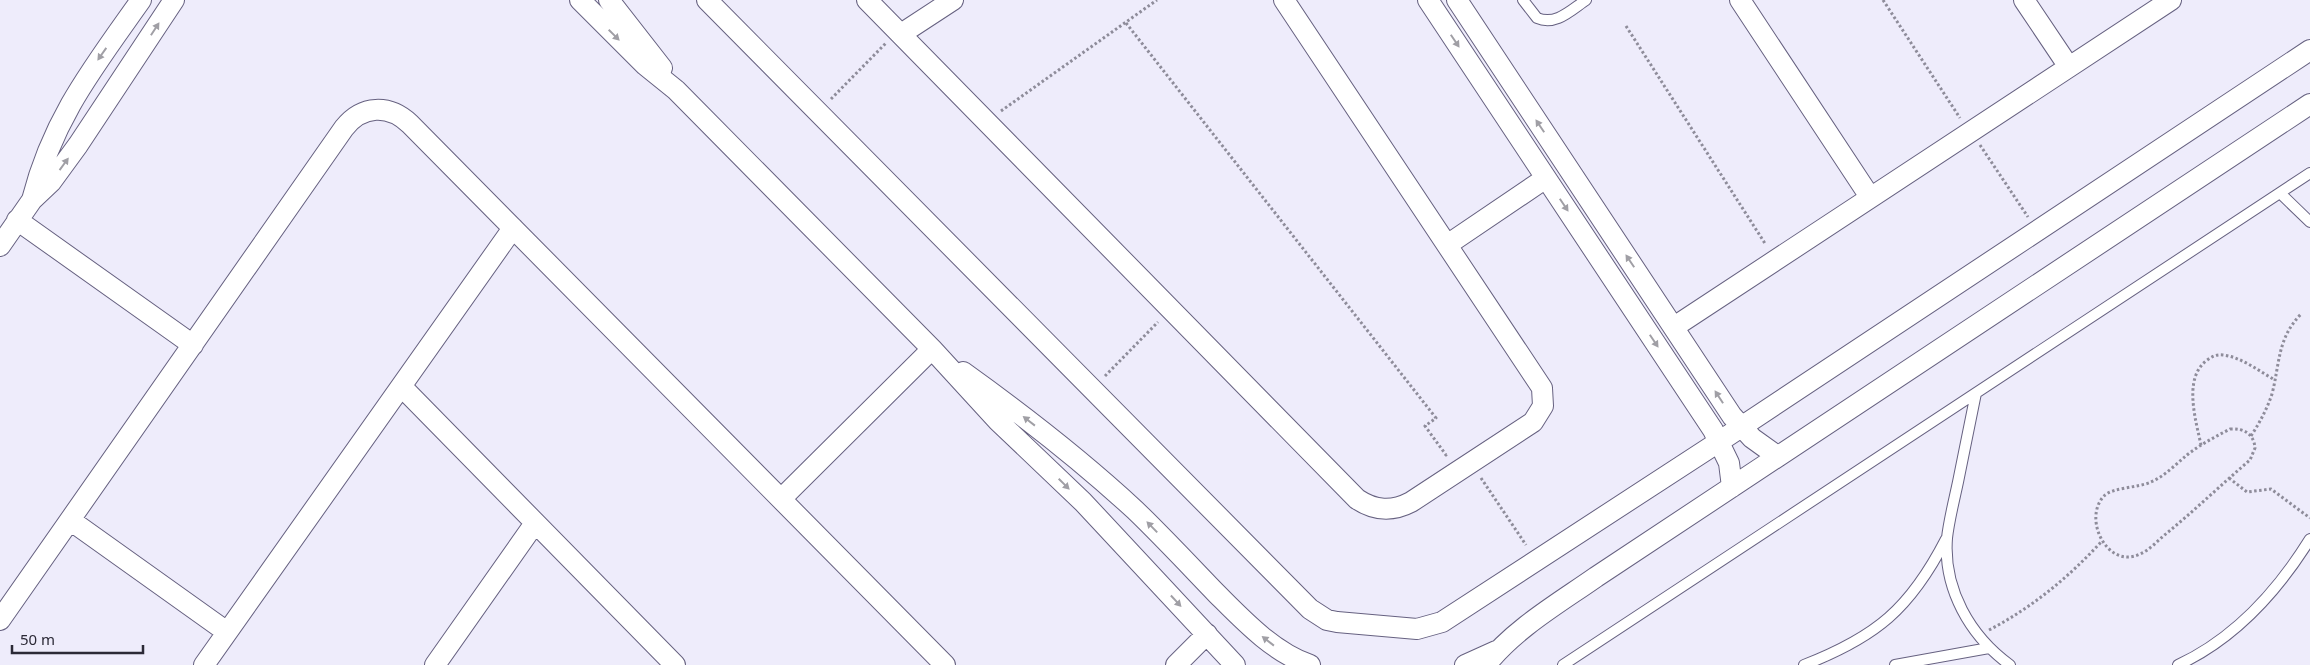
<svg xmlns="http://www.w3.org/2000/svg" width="2310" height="665" viewBox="0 0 2310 665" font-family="'Noto Sans',sans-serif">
<rect width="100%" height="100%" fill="#eeecfb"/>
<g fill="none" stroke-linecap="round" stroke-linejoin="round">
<!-- service casing -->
<g stroke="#666180" stroke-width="12">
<path id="service" d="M 1523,0 L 1537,18 C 1556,26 1571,10 1586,0
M 2280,193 L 2310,222
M 1976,393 C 1970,423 1964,452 1958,482 C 1954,501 1949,520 1947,538 C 1943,589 1970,636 2010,665
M 1563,665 L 2310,173
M 1804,665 C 1876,637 1910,609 1946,539
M 1895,665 L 1989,648
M 2178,665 C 2234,639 2277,592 2310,539"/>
</g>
<!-- minor casing -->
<g stroke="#666180" stroke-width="22">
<path id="minor" d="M 580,0 L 645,65 L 676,90 L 932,349 L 998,421 L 1083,502 L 1235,665
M 609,0 L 662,68
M 707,0 L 1310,609 L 1327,620 L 1337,622 L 1417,629 L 1442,622 L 1720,441 L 2310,50
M 867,0 L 1357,499 C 1375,511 1392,512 1411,502 L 1533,422 L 1543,406 L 1542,388 L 1284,0
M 1428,0 L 1713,430 L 1729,463 L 1732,487
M 1457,0 L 1732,416 L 1752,438 L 1777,456
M 1740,0 L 1870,197
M 2024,0 L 2069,67
M 901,34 L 953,0
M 32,200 C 53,118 93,68 141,0
M 17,220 L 193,345
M 1447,245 L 1546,178
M 0,246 L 32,200 L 51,182 L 78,145 L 174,0
M 1674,327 L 2171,0
M 963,372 C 1023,415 1081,460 1135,510 C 1163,537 1190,566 1217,594 C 1244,621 1273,652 1310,665
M 402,387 L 675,665
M 781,499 L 932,349
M 70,520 L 227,632
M 0,620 L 344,128 C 362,105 389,104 410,124 L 945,665
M 204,665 L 513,228
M 435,665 L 535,523
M 1176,665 L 1207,634
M 1465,665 L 1496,651
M 1486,665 C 1514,629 1559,603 1596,577 L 2310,104"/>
</g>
<!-- path -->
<path stroke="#8e8c9a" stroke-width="3" stroke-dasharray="2.5 2.5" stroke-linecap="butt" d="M 1883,0 L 1960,118
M 1126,23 L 1436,418 L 1425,426 L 1446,455 L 1447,454
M 1626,26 L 1766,245
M 831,99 L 886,43
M 1001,111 L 1157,0
M 1980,145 L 2028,217
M 1105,376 L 1158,322
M 2230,429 C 2244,428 2254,434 2255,448 L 2250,460 C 2222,484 2195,510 2167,533 C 2158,540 2150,550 2140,554 C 2108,570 2082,519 2104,496 C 2113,487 2138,488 2151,482 C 2165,476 2176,464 2187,455 C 2201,444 2215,437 2230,429 Z
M 2251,436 C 2260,422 2267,409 2272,394 C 2280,363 2277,339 2301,314
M 2201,445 C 2196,421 2183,379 2206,361 C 2211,357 2216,354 2223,355 C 2241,357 2259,371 2275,380
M 1481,478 L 1526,545
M 2229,478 L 2247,492 L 2271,489 L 2310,518
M 1989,630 C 2033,607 2069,577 2102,541"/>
<!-- service -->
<use href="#service" stroke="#fff" stroke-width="10"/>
<!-- minor -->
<use href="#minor" stroke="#fff" stroke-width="20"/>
</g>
<!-- one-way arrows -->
<defs><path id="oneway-solid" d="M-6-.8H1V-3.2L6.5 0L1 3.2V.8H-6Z" transform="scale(1.25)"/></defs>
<g fill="#a09fa5">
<use href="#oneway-solid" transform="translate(155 29) rotate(-57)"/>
<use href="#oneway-solid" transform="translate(614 35) rotate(45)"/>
<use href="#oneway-solid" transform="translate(1455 41) rotate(56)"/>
<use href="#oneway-solid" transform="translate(102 54) rotate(125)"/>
<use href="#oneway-solid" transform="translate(1540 126) rotate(-124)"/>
<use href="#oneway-solid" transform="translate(64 164) rotate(-54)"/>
<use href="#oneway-solid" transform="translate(1564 205) rotate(56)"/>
<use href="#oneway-solid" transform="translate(1630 261) rotate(-124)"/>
<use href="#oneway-solid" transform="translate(1654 341) rotate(56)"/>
<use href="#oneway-solid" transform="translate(1719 397) rotate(-123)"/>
<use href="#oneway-solid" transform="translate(1029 421) rotate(-142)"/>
<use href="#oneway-solid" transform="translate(1064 484) rotate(45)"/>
<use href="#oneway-solid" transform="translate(1152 527) rotate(-134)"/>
<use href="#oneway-solid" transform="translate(1176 601) rotate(47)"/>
<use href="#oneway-solid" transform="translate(1268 641) rotate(-142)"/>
</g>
<!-- scale -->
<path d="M12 645v8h131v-8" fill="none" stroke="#2b2936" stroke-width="2.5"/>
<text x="20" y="645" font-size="15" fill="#2b2936" stroke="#eeecfb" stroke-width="4" paint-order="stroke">50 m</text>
</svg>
